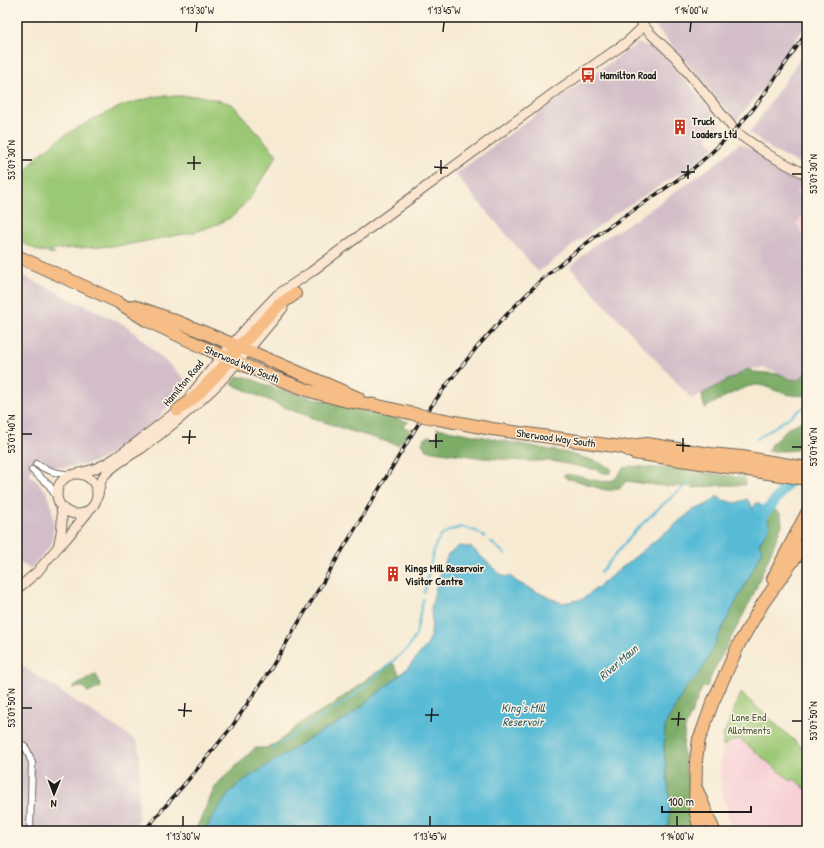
<svg xmlns="http://www.w3.org/2000/svg" width="824" height="848" viewBox="0 0 824 848" font-family="'Patrick Hand',sans-serif">
<rect width="100%" height="100%" fill="#fcf5e5"/>
<filter id="ink" filterUnits="userSpaceOnUse"><feTurbulence type="fractalNoise" baseFrequency=".025" numOctaves="2"/><feDisplacementMap in="SourceGraphic" scale="8" xChannelSelector="R" yChannelSelector="G"/><feConvolveMatrix kernelMatrix="1 2 1 2 8 2 1 2 1" color-interpolation-filters="sRGB"/></filter>
<filter id="wash" filterUnits="userSpaceOnUse"><feTurbulence type="fractalNoise" baseFrequency=".012" numOctaves="4" result="noise"/><feDisplacementMap in="SourceGraphic" scale="16" xChannelSelector="R" yChannelSelector="G"/><feGaussianBlur stdDeviation="0.9" result="paint"/><feColorMatrix in="noise" values="0 0 0 0 0 0 0 0 0 0 0 0 0 0 0 0 0 1.4 0 .05"/><feComposite in="paint" operator="in"/></filter>
<g filter="url(#wash)">
<rect width="100%" height="100%" fill="#f7ead3"/>
<!-- built -->
<path fill="#f7cfd5" d="M 807,182 L 807,205 L 796,193 Z
M 807,211 L 807,249 L 803,240 L 802,234 L 795,223 Z
M 740,739 L 791,781 L 794,779 L 807,790 L 807,826 L 798,831 L 734,831 L 730,821 L 721,789 L 720,767 L 723,746 L 730,742 Z"/>
<!-- industrial -->
<path fill="#d2bdc8" d="M 647,17 L 807,17 L 807,23 L 772,77 L 736,121 Z
M 637,44 L 651,46 L 660,51 L 722,123 L 706,138 L 714,146 L 697,161 L 680,173 L 613,215 L 538,272 L 455,174 L 579,84 Z
M 807,48 L 807,167 L 775,152 L 750,133 Z
M 740,143 L 807,181 L 807,182 L 796,193 L 807,205 L 807,211 L 796,223 L 802,235 L 803,240 L 807,249 L 807,371 L 804,375 L 798,380 L 789,379 L 776,372 L 764,368 L 748,369 L 692,399 L 570,267 L 594,245 L 638,218 L 715,164 Z
M 17,273 L 127,326 L 186,380 L 158,419 L 102,459 L 84,465 L 64,467 L 52,466 L 40,461 L 29,474 L 46,491 L 51,503 L 54,523 L 52,544 L 30,569 L 17,561 Z
M 17,663 L 137,741 L 140,755 L 138,821 L 128,831 L 17,831 Z"/>
<!-- green -->
<path fill="#9bc875" stroke="#5c7248" d="M 158,96 L 202,96 L 232,104 L 277,155 L 250,198 L 233,216 L 218,224 L 195,232 L 125,245 L 49,250 L 55,254 L 39,251 L 17,240 L 18,185 L 26,171 L 39,155 L 65,135 L 93,119 L 124,105 Z
M 741,693 L 807,752 L 807,790 L 794,779 L 791,781 L 740,739 L 730,742 L 723,746 L 723,736 Z"/>
<!-- forest -->
<path fill="#7cac66" stroke="#4c6441" d="M 748,369 L 754,372 L 780,374 L 789,379 L 798,380 L 804,375 L 807,371 L 807,396 C 799,395 791,396 783,393 C 775,391 766,386 759,385 C 745,384 718,401 705,408 L 703,402 L 702,394 Z
M 237,377 L 247,377 L 271,387 L 409,422 L 402,426 L 411,430 L 398,445 L 344,429 L 291,410 L 231,384 Z
M 807,418 L 807,440 L 805,439 L 796,450 L 784,451 L 768,451 L 771,444 L 776,440 L 787,429 Z
M 437,428 L 567,453 L 598,462 L 612,469 L 610,473 L 603,473 L 597,470 L 551,461 L 523,461 L 484,458 L 426,450 L 422,443 L 424,439 L 429,436 L 435,438 L 438,434 Z
M 630,466 L 687,470 L 745,478 L 745,485 L 723,485 L 693,488 L 692,486 C 670,488 648,484 626,481 C 624,483 622,487 619,488 C 605,496 583,479 567,479 L 563,475 C 579,473 597,484 610,481 C 618,479 619,472 624,468 C 624,468 630,467 630,466 Z
M 774,509 L 781,514 L 782,525 L 763,571 L 751,600 L 713,672 L 707,687 L 703,686 L 685,728 L 683,748 L 686,775 L 692,776 L 693,831 L 665,831 L 669,824 L 670,803 L 664,750 L 665,725 L 687,686 L 694,680 L 704,666 L 720,633 L 761,554 L 762,549 L 759,544 L 770,526 L 766,515 Z
M 393,663 L 400,675 L 347,718 L 313,736 L 243,781 L 230,792 L 210,821 L 207,831 L 195,831 L 216,785 L 255,748 L 266,748 L 277,743 L 302,722 L 332,705 L 374,674 Z
M 96,674 L 101,687 L 88,693 L 84,687 L 72,688 Z"/>
<!-- water -->
<path fill="#58bbd6" stroke="#3a6c79" d="M 717,496 L 723,500 L 736,503 L 747,499 L 751,504 L 752,509 L 757,502 L 766,510 L 766,515 L 770,526 L 759,544 L 762,549 L 761,554 L 720,633 L 704,667 L 694,680 L 687,686 L 665,725 L 664,750 L 670,802 L 669,824 L 665,831 L 207,831 L 210,821 L 230,792 L 243,781 L 313,736 L 347,718 L 400,675 L 411,664 L 428,644 L 432,628 L 431,609 L 438,579 L 448,555 L 459,546 L 471,547 L 499,573 L 506,577 L 509,575 L 517,582 L 539,593 L 562,603 L 583,599 L 693,510 C 702,507 710,504 717,496 Z"/>
<g fill="none" stroke-linecap="round" stroke-linejoin="round">
<!-- stream -->
<path stroke="#58bbd6" stroke-width="2" d="M 757,439 L 807,405
M 491,542 L 505,554
M 600,573 L 634,532 L 660,507 L 692,480
M 424,593 L 431,561 L 436,543 L 441,536 L 450,530 L 463,527 L 476,531 L 485,537
M 271,750 L 351,698 L 408,648 L 416,635 L 423,599"/>
<!-- river -->
<path stroke="#58bbd6" stroke-width="11" d="M 758,521 L 766,510 L 770,507 L 807,459"/>
</g>
</g>
<g filter="url(#ink)">
<g fill="none" stroke-linecap="round" stroke-linejoin="round">
<!-- street casing -->
<g stroke="#69645c" stroke-width="8">
<path id="street" d="M 36,464 C 49,472 58,473 72,475
M 32,470 L 49,485 L 57,498
M 17,741 L 24,746 L 27,750 L 32,763 L 30,831"/>
</g>
<!-- secondary casing -->
<g stroke="#69645c" stroke-width="11">
<path id="secondary" d="M 638,17 L 644,26 L 651,34 L 676,58 L 737,133 L 769,155 L 807,175
M 190,396 L 222,356 L 258,315 L 277,295 L 311,272 L 355,239 L 558,90 L 627,42 L 644,26
M57 494a20 20 0 1 1 40 0a20 20 0 1 1-40 0Z
M 76,474 L 94,469 L 105,464 L 115,458 L 136,443 L 178,410 L 182,406
M 98,495 C 99,489 100,482 103,477 C 110,467 131,455 142,448 C 168,429 192,409 215,387 C 239,362 261,335 283,308
M 58,547 C 62,531 63,523 61,506
M 17,588 L 22,585 L 37,572 L 58,547 L 66,539 L 88,512"/>
</g>
<!-- highway casing -->
<g stroke="#69645c" stroke-width="14">
<path id="highway" d="M 17,256 L 118,302 L 146,320 L 205,348 L 265,374 L 310,391 L 347,401 L 374,405 L 414,414
M 133,306 C 172,318 210,335 249,351 C 285,367 322,382 358,398
M 234,350 L 247,339 L 279,305 L 295,294
M 178,410 L 195,397 L 235,355
M 439,419 L 492,429 L 621,447 L 647,444 L 710,454 L 742,457 L 807,468
M 624,448 L 634,453 L 807,479
M 773,579 L 781,563 L 807,513
M 697,790 L 714,831
M 700,831 L 695,809 L 696,760 L 699,739 L 702,732 L 712,704 L 739,644 L 763,603 L 807,541"/>
</g>
<!-- street -->
<use href="#street" stroke="#fff" stroke-width="6"/>
<!-- secondary -->
<use href="#secondary" stroke="#fbe5cf" stroke-width="9"/>
<!-- highway -->
<use href="#highway" stroke="#f6be86" stroke-width="12"/>
<!-- rail casing -->
<g stroke="#1c1c1c" stroke-width="3.5">
<path id="rail" d="M 144,831 L 188,780 L 231,728 L 270,670 L 417,426 L 448,383 L 478,346 L 511,310 L 540,281 L 574,253 L 600,233 L 689,172 L 711,153 L 735,130 L 754,108 L 779,73 L 807,32"/>
</g>
<!-- rail -->
<use href="#rail" stroke="#fcf5e5" stroke-width="2" stroke-dasharray="6" stroke-linecap="butt"/>
<!-- highway-bridge casing -->
<g stroke="#69645c" stroke-width="14" stroke-linecap="butt">
<path id="highway-bridge" d="M 414,414 L 439,419"/>
</g>
<!-- highway-bridge -->
<use href="#highway-bridge" stroke="#f6be86" stroke-width="12"/>
</g>
</g>
<!-- ticks -->
<path fill="none" stroke="#1c1c1c" stroke-width="1.5" d="M 196,32 L 197,22M 443,32 L 444,22M 690,32 L 691,22M 22,160 L 32,160M 187,163 L 201,163M 434,167 L 448,168M 194,170 L 194,156M 681,172 L 695,172M 441,174 L 441,160M 792,174 L 802,174M 688,179 L 688,165M 22,434 L 32,434M 182,437 L 196,437M 429,441 L 443,441M 189,444 L 190,430M 676,445 L 690,446M 792,447 L 802,447M 436,448 L 436,434M 683,452 L 683,438M 22,708 L 32,708M 178,710 L 192,711M 425,715 L 439,715M 184,717 L 185,703M 671,719 L 685,719M 792,721 L 802,721M 431,722 L 432,708M 678,726 L 679,712M 183,826 L 183,816M 430,826 L 430,816M 677,826 L 677,816"/>
<!-- icons -->
<defs>
<g id="bus-bare" transform="scale(1.2)"><path d="M-5-6H5V4H4V6H2V4H-2V6H-4V4H-5ZM-3.5-4V0h7V-4ZM-3.5 1.2v1.5H-2V1.2ZM2 1.2v1.5H3.5V1.2Z" fill="#c8321e" stroke="#fcf5e5" stroke-width="2.5" paint-order="stroke"/></g>
<g id="building-bare" transform="scale(1.2)"><path d="M-4-6H4V6H1V3H-1V6H-4ZM-2.5-4.3h1.7v1.8h-1.7ZM.8-4.3h1.7v1.8H.8ZM-2.5-1h1.7V.8h-1.7ZM.8-1h1.7V.8H.8Z" fill="#c8321e" stroke="#fcf5e5" stroke-width="2.5" paint-order="stroke"/></g>
</defs>
<g fill-rule="evenodd">
<use href="#bus-bare" x="588" y="75"/>
<use href="#building-bare" x="680" y="127"/>
<use href="#building-bare" x="393" y="574"/>
</g>
<g text-anchor="middle" dominant-baseline="central" stroke-width="3" stroke-linejoin="round" paint-order="stroke">
<!-- poi labels -->
<g font-size="11" font-weight="bold" fill="#1c1c1c" stroke="#fcf5e5" text-anchor="start">
<text x="600" y="75">Hamilton Road</text>
<text x="692" y="121">Truck<tspan x="692" dy="13">Loaders Ltd</tspan></text>
<text x="405" y="568">Kings Mill Reservoir<tspan x="405" dy="13">Visitor Centre</tspan></text>
</g>
<!-- street labels -->
<g font-size="11" fill="#1c1c1c" stroke="#fcf5e5">
<text transform="translate(242 364) rotate(23)">Sherwood Way South</text>
<text transform="translate(183 383) rotate(-50)">Hamilton Road</text>
<text transform="translate(556 438) rotate(8)">Sherwood Way South</text>
</g>
<!-- park labels -->
<g font-size="11" fill="#48583b" stroke="#fcf5e5">
<text x="749" y="717">Lane End<tspan x="749" dy="13">Allotments</tspan></text>
</g>
<!-- water labels -->
<g font-size="12" font-style="italic" fill="#345c66" stroke="#fcf5e5">
<text transform="translate(618 662) rotate(-41)">River Maun</text>
<text x="523" y="707">King's Mill<tspan x="523" dy="14">Reservoir</tspan></text>
</g>
</g>
<!-- margin -->
<rect width="824" height="848" fill="none" stroke="#fcf5e5" stroke-width="44"/>
<!-- north arrow -->
<g transform="translate(54 794) rotate(181)" stroke="#fcf5e5" stroke-width="3" paint-order="stroke">
<path d="M0-3L7 15L0 10L-7 15Z" fill="#1c1c1c"/>
<text y="-6" font-size="11" font-weight="bold" text-anchor="middle" fill="#1c1c1c">N</text>
</g>
<!-- scale -->
<path d="M662 806v6h89v-6" fill="none" stroke="#1c1c1c" stroke-width="2"/>
<text x="668" y="806" font-size="12" fill="#1c1c1c" stroke="#fcf5e5" stroke-width="3" paint-order="stroke">100 m</text>
<rect x="22" y="22" width="780" height="804" fill="none" stroke="#1c1c1c" stroke-width="1.5"/>
<g font-size="10" text-anchor="middle" fill="#1c1c1c">
<text x="197" y="14">1°13'30"W</text>
<text x="444" y="14">1°13'45"W</text>
<text x="691" y="14">1°14'00"W</text>
<text transform="translate(11 160) rotate(-90)" y="4">53°07'30"N</text>
<text transform="translate(813 174) rotate(-90)" y="4">53°07'30"N</text>
<text transform="translate(11 434) rotate(-90)" y="4">53°07'40"N</text>
<text transform="translate(813 447) rotate(-90)" y="4">53°07'40"N</text>
<text transform="translate(11 708) rotate(-90)" y="4">53°07'50"N</text>
<text transform="translate(813 721) rotate(-90)" y="4">53°07'50"N</text>
<text x="183" y="840">1°13'30"W</text>
<text x="430" y="840">1°13'45"W</text>
<text x="677" y="840">1°14'00"W</text>
</g>
</svg>
